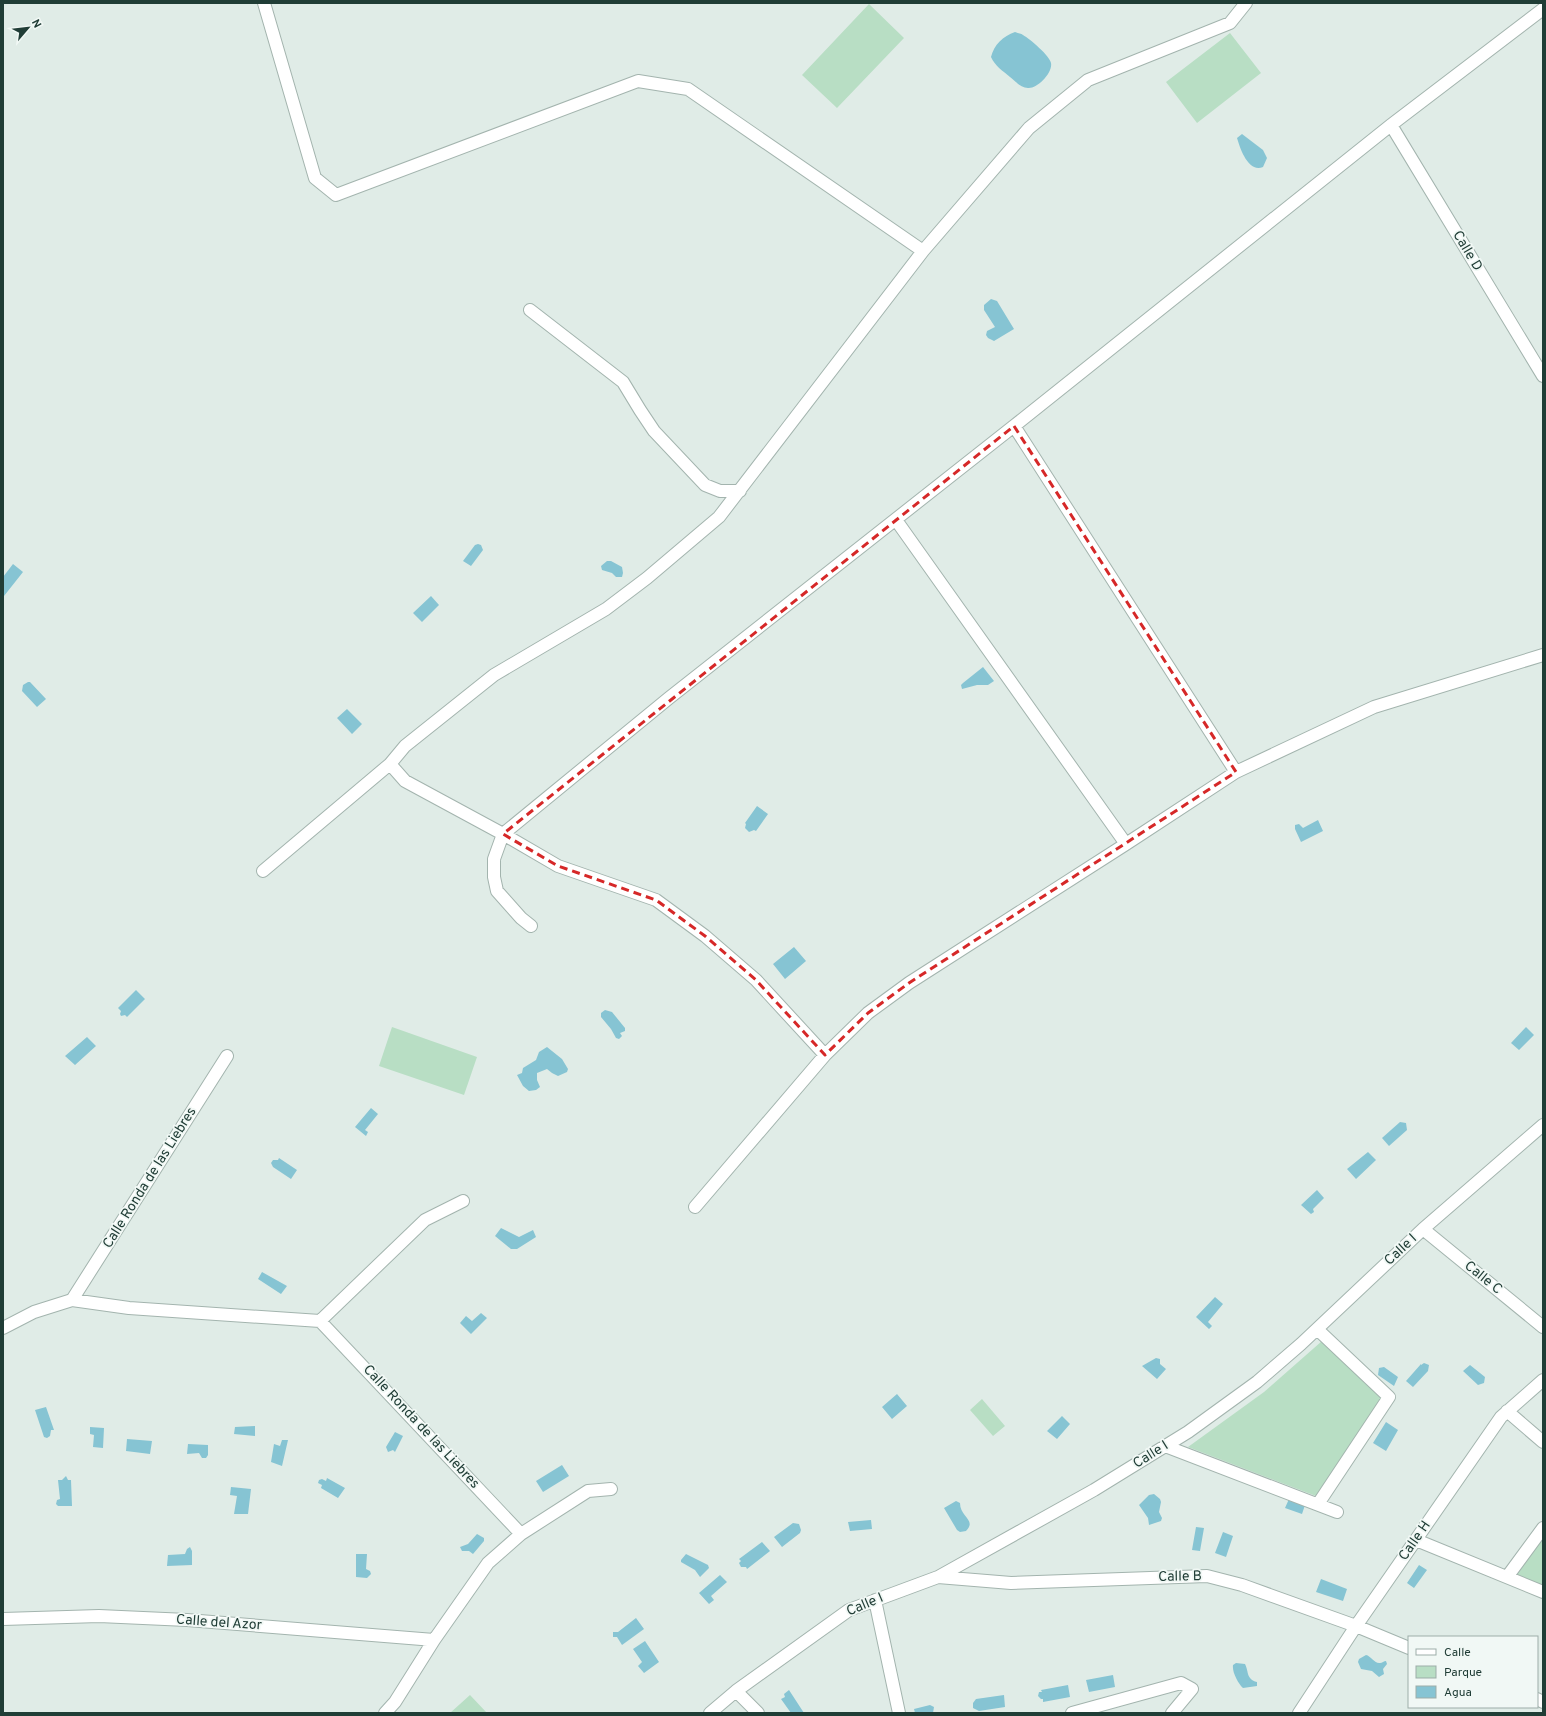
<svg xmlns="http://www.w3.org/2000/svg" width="1546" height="1716" viewBox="0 0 1546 1716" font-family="Overpass,sans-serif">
<rect width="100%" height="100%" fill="#e0ece7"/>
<!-- green -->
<path fill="#b8dec4" d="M 869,4 L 904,38 L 837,108 L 802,75 Z
M 1230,33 L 1261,73 L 1197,123 L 1166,82 Z
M 392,1027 L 477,1057 L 464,1095 L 379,1066 Z
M 1322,1341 L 1384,1397 L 1316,1496 L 1188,1447 L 1264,1392 Z
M 982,1399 L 1005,1426 L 993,1436 L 970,1410 Z
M 1543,1534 L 1543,1587 L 1513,1575 Z
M 470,1695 L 487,1713 L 450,1713 Z"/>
<!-- water -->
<path fill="#86c4d3" d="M 1015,32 C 1017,33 1021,33 1023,35 C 1030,39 1050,56 1051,63 C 1053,73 1037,89 1028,88 C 1021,88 1015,81 1010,77 C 1003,71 995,66 991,57 C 994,45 1003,36 1015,32 Z
M 1242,134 L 1263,150 L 1267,158 L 1263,167 C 1248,173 1240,148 1237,138 Z
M 991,299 L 997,301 L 1014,329 L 994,341 L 988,338 L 986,335 L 987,331 L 995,327 L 984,310 L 984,305 Z
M 478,544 L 481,545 L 483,550 L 471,566 L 463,561 L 475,545 Z
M 607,561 L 611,561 L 622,567 L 623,573 L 622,577 L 616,577 L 612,573 L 602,570 L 601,566 Z
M 13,564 L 23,572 L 4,596 L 3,577 Z
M 431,596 L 439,605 L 422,622 L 413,613 Z
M 983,667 L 994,681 L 988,685 L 977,685 L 962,689 L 961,685 L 963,683 Z
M 28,682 L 30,682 L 46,699 L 37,707 L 22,691 L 23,685 Z
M 347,709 L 362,724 L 352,734 L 337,718 Z
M 757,806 L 768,814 L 756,831 L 754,830 L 749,832 L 745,828 L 746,824 L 745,823 Z
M 1318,820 L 1323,831 L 1301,842 L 1295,829 L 1295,825 L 1299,824 L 1303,828 Z
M 794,947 L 806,961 L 785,979 L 773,964 Z
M 136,990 L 145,999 L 127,1017 L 125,1015 L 121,1016 L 120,1014 L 121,1011 L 118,1008 Z
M 605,1010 L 612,1012 L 625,1028 L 625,1031 L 620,1033 L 622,1036 L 619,1039 L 616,1038 L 611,1029 L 601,1017 L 601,1013 Z
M 1526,1027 L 1534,1035 L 1519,1050 L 1511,1043 Z
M 87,1037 L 96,1046 L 75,1065 L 65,1056 Z
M 547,1047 L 562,1059 L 568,1069 L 567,1072 L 558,1076 L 552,1073 L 547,1069 L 537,1073 L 537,1080 L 540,1087 L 536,1090 L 529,1091 L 523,1086 L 517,1075 L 522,1073 L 523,1068 L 536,1060 L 539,1052 Z
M 371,1108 L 378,1114 L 365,1130 L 368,1132 L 366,1136 L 355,1127 Z
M 1400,1122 L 1406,1123 L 1407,1130 L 1389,1146 L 1382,1138 Z
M 1368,1152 L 1376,1160 L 1356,1179 L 1347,1169 Z
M 279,1158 L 297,1170 L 291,1179 L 273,1167 L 271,1163 L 273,1160 L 278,1160 Z
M 1317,1190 L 1324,1198 L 1313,1209 L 1314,1212 L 1311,1214 L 1301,1205 Z
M 501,1228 L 519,1237 L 533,1230 L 536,1237 L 517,1249 L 511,1249 L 495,1236 Z
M 262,1272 L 287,1286 L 281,1294 L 258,1279 Z
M 1215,1297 L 1223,1304 L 1208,1322 L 1212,1326 L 1209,1329 L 1196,1317 Z
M 481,1313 L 487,1318 L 471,1334 L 460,1323 L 466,1316 L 472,1321 Z
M 1156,1358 L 1160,1359 L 1160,1364 L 1166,1369 L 1157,1379 L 1142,1366 Z
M 1424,1363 L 1429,1365 L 1428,1371 L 1413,1387 L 1406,1381 L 1421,1364 L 1421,1365 Z
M 1470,1365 L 1485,1377 L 1484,1383 L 1478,1385 L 1463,1371 Z
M 1384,1367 L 1398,1377 L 1394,1386 L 1378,1375 L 1379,1368 Z
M 897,1394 L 907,1406 L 892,1419 L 882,1407 Z
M 46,1407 L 54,1430 L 51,1430 L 50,1436 L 47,1438 L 44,1437 L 35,1410 Z
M 1062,1416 L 1070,1424 L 1057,1439 L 1047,1431 Z
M 1386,1422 L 1398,1430 L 1386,1451 L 1373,1443 Z
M 255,1426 L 255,1436 L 234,1434 L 235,1427 Z
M 90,1427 L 104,1428 L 103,1448 L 93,1447 L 94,1435 L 90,1434 Z
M 395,1432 L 403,1436 L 395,1452 L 393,1450 L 388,1452 L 386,1447 Z
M 127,1439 L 152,1441 L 150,1454 L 126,1451 Z
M 282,1440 L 288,1440 L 282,1466 L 271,1462 L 274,1444 L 280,1446 Z
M 188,1444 L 208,1445 L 208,1455 L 206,1458 L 202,1458 L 199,1453 L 187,1454 Z
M 562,1465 L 569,1476 L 543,1492 L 536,1481 Z
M 66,1476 L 68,1480 L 71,1480 L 72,1506 L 58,1506 L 56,1504 L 57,1500 L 60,1499 L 58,1480 L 62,1480 Z
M 327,1478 L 345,1488 L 338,1498 L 321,1488 L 322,1485 L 318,1483 L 319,1480 L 322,1479 L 326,1481 Z
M 231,1487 L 251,1489 L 248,1514 L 234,1514 L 237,1496 L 230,1495 Z
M 1154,1494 L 1160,1499 L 1161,1502 L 1159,1512 L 1162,1518 L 1161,1521 L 1149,1525 L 1148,1518 L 1139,1505 L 1149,1495 Z
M 1289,1499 L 1305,1505 L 1302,1514 L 1285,1508 Z
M 956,1501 L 960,1503 C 960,1517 977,1520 966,1531 L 960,1532 L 957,1530 L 944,1508 Z
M 871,1520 L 872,1529 L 850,1531 L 848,1522 Z
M 793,1523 L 799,1524 L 801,1530 L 800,1533 L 782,1547 L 774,1537 Z
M 1196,1527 L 1204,1528 L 1200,1551 L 1192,1550 Z
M 1223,1532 L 1233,1536 L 1226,1557 L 1215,1553 Z
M 477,1534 L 484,1538 L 484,1541 L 473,1554 L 469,1551 L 462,1551 L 460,1547 L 468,1544 Z
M 762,1542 L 770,1551 L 747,1569 L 746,1567 L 741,1567 L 739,1563 L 741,1561 L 739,1559 Z
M 190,1547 L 192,1551 L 192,1565 L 167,1566 L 168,1555 L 185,1554 L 187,1549 Z
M 356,1554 L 367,1554 L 366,1569 L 370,1571 L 371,1574 L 367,1578 L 356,1577 Z
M 686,1554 L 708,1565 L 709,1568 L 700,1577 L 695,1570 L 681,1562 L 681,1560 Z
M 1419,1565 L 1427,1570 L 1414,1588 L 1407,1583 Z
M 720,1575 L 727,1582 L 711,1596 L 714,1600 L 709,1604 L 699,1593 Z
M 1321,1579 L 1347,1589 L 1343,1601 L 1316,1592 Z
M 636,1618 L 644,1629 L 622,1645 L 617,1637 L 613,1637 L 613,1632 L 618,1632 Z
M 645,1641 L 659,1662 L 644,1673 L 638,1666 L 642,1662 L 633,1649 Z
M 1366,1655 C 1371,1656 1375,1664 1380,1663 C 1382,1663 1384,1661 1386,1661 L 1387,1664 L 1383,1669 L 1384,1674 L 1379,1677 L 1372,1671 L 1361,1669 L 1358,1662 L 1359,1659 Z
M 1236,1663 L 1245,1664 C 1249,1672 1246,1679 1257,1682 L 1257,1686 L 1243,1688 C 1238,1683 1232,1672 1233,1665 Z
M 1113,1675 L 1115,1687 L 1089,1692 L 1086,1680 Z
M 1068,1685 L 1070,1697 L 1043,1702 L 1043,1699 L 1041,1699 L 1038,1696 L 1039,1692 L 1042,1692 L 1041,1690 Z
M 789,1690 L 804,1713 L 791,1713 L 781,1699 L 785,1697 L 784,1694 Z
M 1004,1695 L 1005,1707 L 979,1711 L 973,1708 L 973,1703 L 976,1699 Z
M 930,1705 L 934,1707 L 933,1713 L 915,1713 L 914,1709 Z"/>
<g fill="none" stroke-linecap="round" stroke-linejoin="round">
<!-- minor casing -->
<g stroke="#a3b4ae" stroke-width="14">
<path id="minor" d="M 264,3 L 315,178 L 336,195 L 638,81 L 688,89 L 923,251 L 1029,128 L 1088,80 L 1230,23 L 1246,3
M 1543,9 L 1391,125 L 1014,426 L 669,698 L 503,834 L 558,866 L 656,900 L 705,936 L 756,980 L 825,1055 L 868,1013 L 909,983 L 1126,844 L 1236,772 L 1374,707 L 1543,655
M 1391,125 L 1543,376
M 530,310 L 623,382 L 640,410 L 654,431 L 705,485 L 720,491 L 740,491
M 1014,426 L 1236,772
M 896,520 L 1126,844
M 263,871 L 390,764
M 531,926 L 521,918 L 497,891 L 494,877 L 494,859 L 503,834 L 405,781 L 390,764 L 405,746 L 494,675 L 606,609 L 647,578 L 719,517 L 923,251
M 695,1207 L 825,1055
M 1423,1229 L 1543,1327
M 72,1300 L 227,1056
M 320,1321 L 425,1220 L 463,1201
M 3,1328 L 34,1312 L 72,1300 L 129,1308 L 320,1321 L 521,1534
M 1317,1329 L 1389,1397 L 1318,1504
M 1507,1411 L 1543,1442
M 1165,1446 L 1337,1512
M 1416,1540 L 1543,1592
M 938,1577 L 1011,1583 L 1207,1576 L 1242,1585 L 1356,1626 L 1409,1648
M 1507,1577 L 1543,1528
M 875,1600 L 899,1713
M 3,1619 L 99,1616 L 187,1620 L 434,1640
M 736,1691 L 758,1713
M 1537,1699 L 1543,1702
M 385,1713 L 395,1702 L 434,1640 L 488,1563 L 521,1534 L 588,1491 L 611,1489
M 710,1713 L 736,1691 L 849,1610 L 938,1577 L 1094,1490 L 1188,1432 L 1257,1382 L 1301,1344 L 1423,1229 L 1543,1125
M 1072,1713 L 1181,1683 L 1192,1689 L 1172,1713
M 1299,1713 L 1356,1626 L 1501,1417 L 1543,1380"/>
</g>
<!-- minor -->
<use href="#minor" stroke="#fff" stroke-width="12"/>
</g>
<!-- marked area -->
<path fill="none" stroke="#d62828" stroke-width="3" stroke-dasharray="8 5" stroke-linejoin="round" d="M 1014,426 L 1236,772 L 909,983 L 868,1013 L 825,1055 L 756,980 L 705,936 L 656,900 L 558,866 L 503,834 Z"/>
<g text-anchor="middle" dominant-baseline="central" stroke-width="3.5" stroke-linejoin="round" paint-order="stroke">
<!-- street labels -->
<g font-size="14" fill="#203d36" stroke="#f1f8f5">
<text transform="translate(1467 251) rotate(59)">Calle D</text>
<text transform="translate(150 1178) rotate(-58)">Calle Ronda de las Liebres</text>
<text transform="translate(1401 1250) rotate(-43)">Calle I</text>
<text transform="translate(1483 1278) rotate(39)">Calle C</text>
<text transform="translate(421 1427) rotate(47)">Calle Ronda de las Liebres</text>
<text transform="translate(1151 1455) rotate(-32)">Calle I</text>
<text transform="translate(1415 1541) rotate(-55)">Calle H</text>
<text transform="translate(1180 1577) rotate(-1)">Calle B</text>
<text transform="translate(865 1605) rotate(-23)">Calle I</text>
<text transform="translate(219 1623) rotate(4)">Calle del Azor</text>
</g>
</g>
<!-- border -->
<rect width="1546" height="1716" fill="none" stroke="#203d36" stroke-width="8"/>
<!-- legend -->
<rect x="1408" y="1636" width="130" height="72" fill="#f1f8f5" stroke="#9dada9"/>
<rect x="1416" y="1649" width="20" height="6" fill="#ffffff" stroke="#9dada9"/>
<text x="1444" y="1656" font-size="12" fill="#203d36">Calle</text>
<rect x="1416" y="1666" width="20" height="12" fill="#b8dec4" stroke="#9dada9"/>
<text x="1444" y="1676" font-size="12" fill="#203d36">Parque</text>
<rect x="1416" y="1686" width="20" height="12" fill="#86c4d3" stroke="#9dada9"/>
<text x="1444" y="1696" font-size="12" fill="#203d36">Agua</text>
<!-- north arrow -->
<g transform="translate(28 28) rotate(62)" stroke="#f1f8f5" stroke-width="3" paint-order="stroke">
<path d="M0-3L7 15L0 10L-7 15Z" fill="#203d36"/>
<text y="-6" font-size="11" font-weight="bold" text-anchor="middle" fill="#203d36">N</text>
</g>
</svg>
